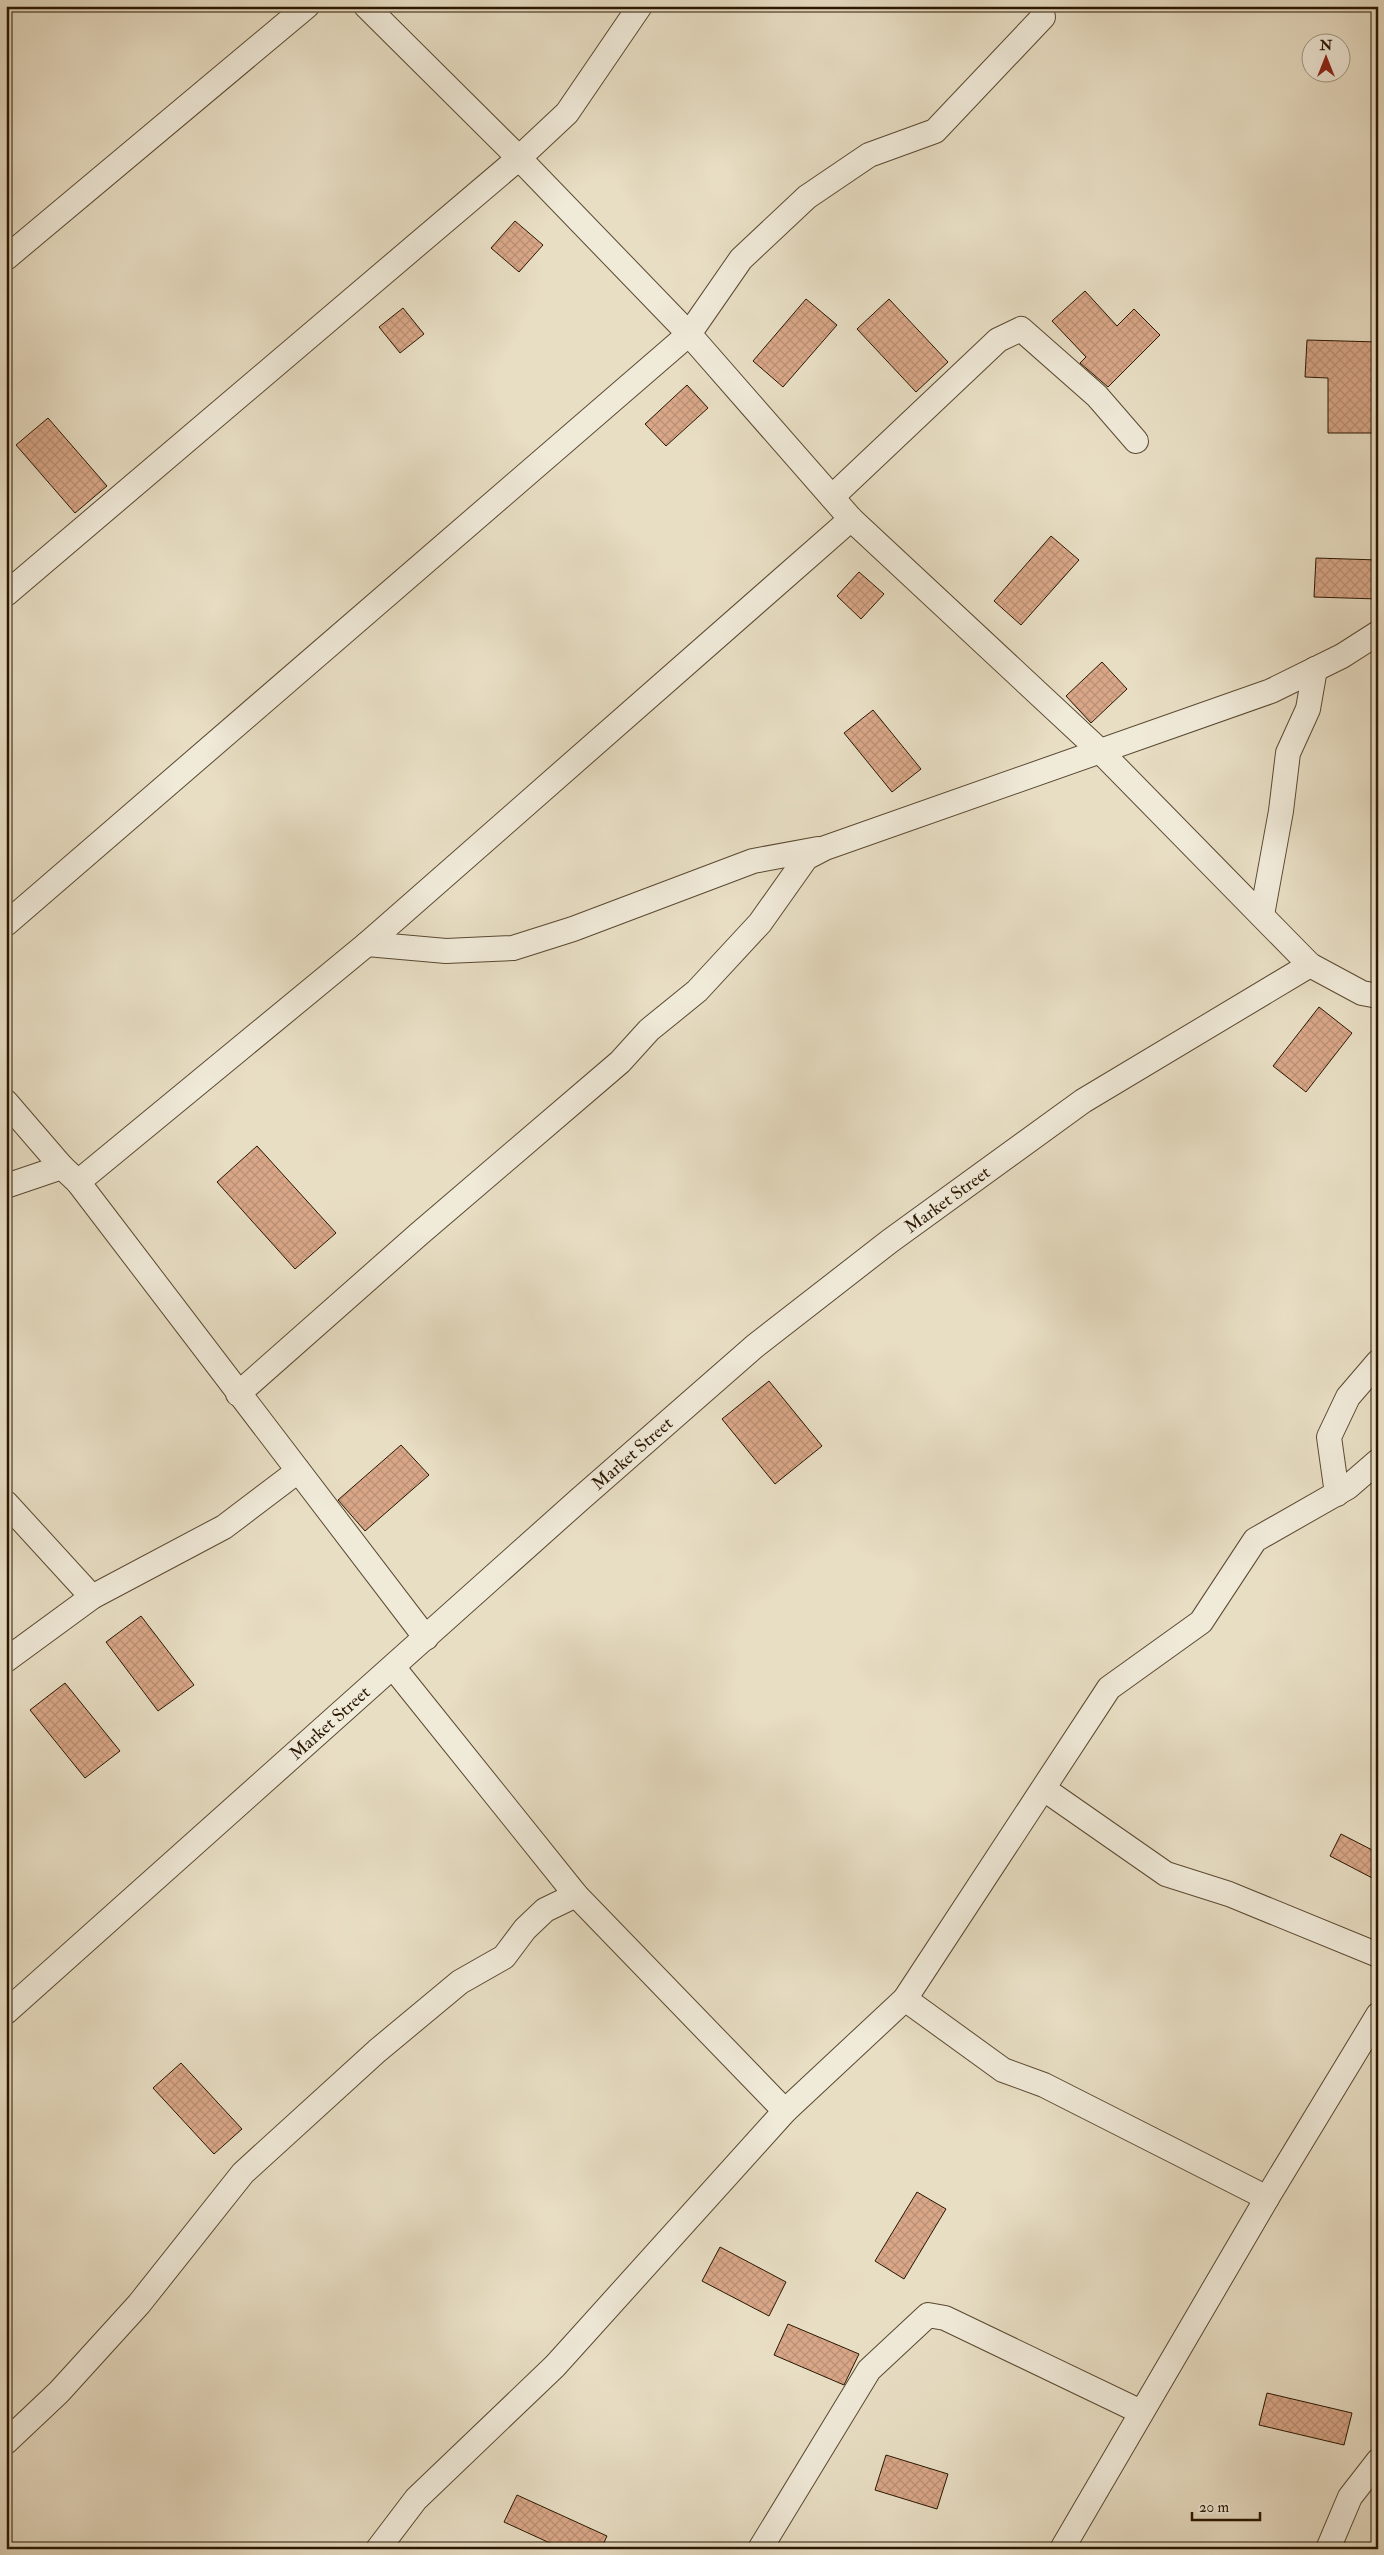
<svg xmlns="http://www.w3.org/2000/svg" width="1384" height="2555" viewBox="0 0 1384 2555" font-family="'IM FELL Double Pica',serif">
<defs>
<pattern id="building-cross-hatch" width="8" height="8" patternUnits="userSpaceOnUse" patternTransform="scale(1.25)"><rect width="8" height="8" fill="#d9a788"/><path d="M0 0l8 8M0 8l8-8" fill="none" stroke="#ba8f74"/></pattern>
</defs>
<rect width="100%" height="100%" fill="#e8dec4"/>
<filter id="stains"><feTurbulence type="fractalNoise" baseFrequency=".004" numOctaves="4"/><feColorMatrix values="0 0 0 0 .2 0 0 0 0 .09 0 0 0 0 .02 0 0 0 .5 -.17"/></filter>
<radialGradient id="worn" r=".72"><stop offset=".6" stop-color="#630" stop-opacity="0"/><stop offset="1" stop-color="#630" stop-opacity=".3"/></radialGradient>
<!-- building -->
<path fill="url(#building-cross-hatch)" stroke="#2a1700" d="M 515,221 L 543,245 L 519,272 L 491,248 Z
M 1085,291 L 1117,326 L 1134,309 L 1160,335 L 1108,387 L 1080,363 L 1086,357 L 1052,321 Z
M 806,299 L 837,325 L 783,387 L 753,361 Z
M 889,299 L 948,362 L 916,392 L 857,329 Z
M 403,308 L 424,334 L 400,353 L 379,327 Z
M 1307,340 L 1378,342 L 1378,433 L 1328,433 L 1328,378 L 1305,377 Z
M 687,385 L 708,408 L 666,446 L 645,424 Z
M 48,418 L 107,486 L 75,513 L 16,445 Z
M 1051,536 L 1079,560 L 1021,625 L 994,601 Z
M 1316,558 L 1378,560 L 1378,599 L 1314,597 Z
M 859,572 L 884,594 L 861,619 L 837,596 Z
M 1102,662 L 1127,689 L 1091,723 L 1066,696 Z
M 873,710 L 921,769 L 892,792 L 844,733 Z
M 1319,1007 L 1352,1033 L 1306,1092 L 1273,1066 Z
M 257,1146 L 336,1233 L 295,1269 L 217,1182 Z
M 769,1381 L 822,1446 L 775,1484 L 722,1419 Z
M 401,1445 L 429,1475 L 365,1531 L 338,1500 Z
M 141,1616 L 194,1685 L 158,1711 L 106,1642 Z
M 65,1683 L 120,1751 L 85,1778 L 30,1710 Z
M 1341,1834 L 1378,1853 L 1378,1881 L 1330,1856 Z
M 181,2063 L 242,2129 L 214,2154 L 153,2088 Z
M 917,2192 L 946,2209 L 904,2279 L 875,2261 Z
M 720,2247 L 786,2282 L 769,2316 L 702,2281 Z
M 788,2324 L 859,2354 L 844,2385 L 774,2355 Z
M 1267,2393 L 1352,2413 L 1344,2445 L 1259,2425 Z
M 886,2455 L 948,2474 L 937,2509 L 875,2490 Z
M 517,2495 L 607,2536 L 601,2549 L 563,2549 L 504,2522 Z"/>
<g fill="none" stroke-linecap="round" stroke-linejoin="round">
<!-- minor casing -->
<g stroke="#5a4931" stroke-width="26">
<g id="minor">
<path d="M 366,6 L 519,158 L 689,334 L 851,519 L 1100,751 L 1310,965 L 1362,993 L 1378,996"/>
<path d="M 6,258 L 307,6"/>
<path d="M 832,497 L 998,340 L 1021,329 L 1097,396 L 1136,441"/>
<path d="M 6,594 L 519,158 L 567,113 L 640,6"/>
<path d="M 1262,915 L 1281,811 L 1288,753 L 1308,709 L 1315,669"/>
<path d="M 6,924 L 689,334 L 741,259 L 807,197 L 869,155 L 935,131 L 1043,17"/>
<path d="M 367,944 L 446,951 L 513,948 L 573,929 L 753,861 L 818,849"/>
<path d="M 6,1102 L 62,1167 L 78,1182 L 426,1638"/>
<path d="M 78,1182 L 367,944 L 851,519"/>
<path d="M 6,1186 L 62,1167"/>
<path d="M 238,1394 L 419,1234 L 620,1062 L 649,1030 L 697,991 L 760,923 L 806,858 L 825,848 L 1271,691 L 1342,656 L 1378,633"/>
<path d="M 1337,1494 L 1329,1437 L 1348,1397 L 1378,1362"/>
<path d="M 6,1503 L 92,1597"/>
<path d="M 6,1660 L 92,1597 L 224,1527 L 298,1471"/>
<path d="M 393,1667 L 576,1895 L 785,2111"/>
<path d="M 1044,1789 L 1166,1874 L 1229,1894 L 1378,1955"/>
<path d="M 905,1999 L 1003,2070 L 1044,2085 L 1267,2198"/>
<path id="s1" d="M 6,2012 L 579,1500 L 755,1346 L 890,1241 L 1083,1101 L 1310,965"/>
<path d="M 6,2442 L 59,2392 L 139,2304 L 243,2173 L 377,2051 L 460,1982 L 504,1957 L 525,1929 L 545,1910 L 576,1895"/>
<path d="M 378,2549 L 416,2499 L 555,2366 L 785,2111 L 905,1999 L 1109,1688 L 1201,1622 L 1255,1540 L 1348,1487 L 1378,1461"/>
<path d="M 760,2549 L 869,2370 L 928,2315 L 945,2318 L 1141,2412"/>
<path d="M 1062,2549 L 1267,2198 L 1378,2015"/>
<path d="M 1328,2549 L 1350,2497 L 1378,2461"/>
</g>
</g>
<!-- minor -->
<use href="#minor" stroke="#f0ead9" stroke-width="24"/>
</g>
<g text-anchor="middle" dominant-baseline="central" stroke-width="5" stroke-linejoin="round" paint-order="stroke">
<!-- street labels -->
<g font-size="18" fill="#2a1700" stroke="#f0ead9">
<text stroke="none"><textPath href="#s1" startOffset="1244">Market Street</textPath></text>
<text stroke="none"><textPath href="#s1" startOffset="839">Market Street</textPath></text>
<text stroke="none"><textPath href="#s1" startOffset="434">Market Street</textPath></text>
</g>
</g>
<!-- margin -->
<rect width="1384" height="2555" fill="none" stroke="#e8dec4" stroke-width="25"/>
<rect x="8" y="8" width="1369" height="2540" fill="none" stroke="#2a1700" stroke-width="2.5"/>
<rect x="12" y="12" width="1359" height="2530" fill="none" stroke="#2a1700"/>
<!-- north arrow -->
<g transform="translate(1326 58)"><circle r="24" fill="#f0ead9" stroke="#a19682"/>
<path d="M0-4L9 19L0 12L-9 19Z" fill="#8f2418"/>
<text y="-8" font-size="14" font-weight="bold" text-anchor="middle" fill="#2a1700">N</text>
</g>
<!-- scale -->
<path d="M1192 2512v8h68v-8" fill="none" stroke="#2a1700" stroke-width="2.5"/>
<text x="1199" y="2512" font-size="15" fill="#2a1700" stroke="#f0ead9" stroke-width="4" paint-order="stroke">20 m</text>
<rect width="100%" height="100%" filter="url(#stains)"/>
<rect width="100%" height="100%" fill="url(#worn)"/>
</svg>
